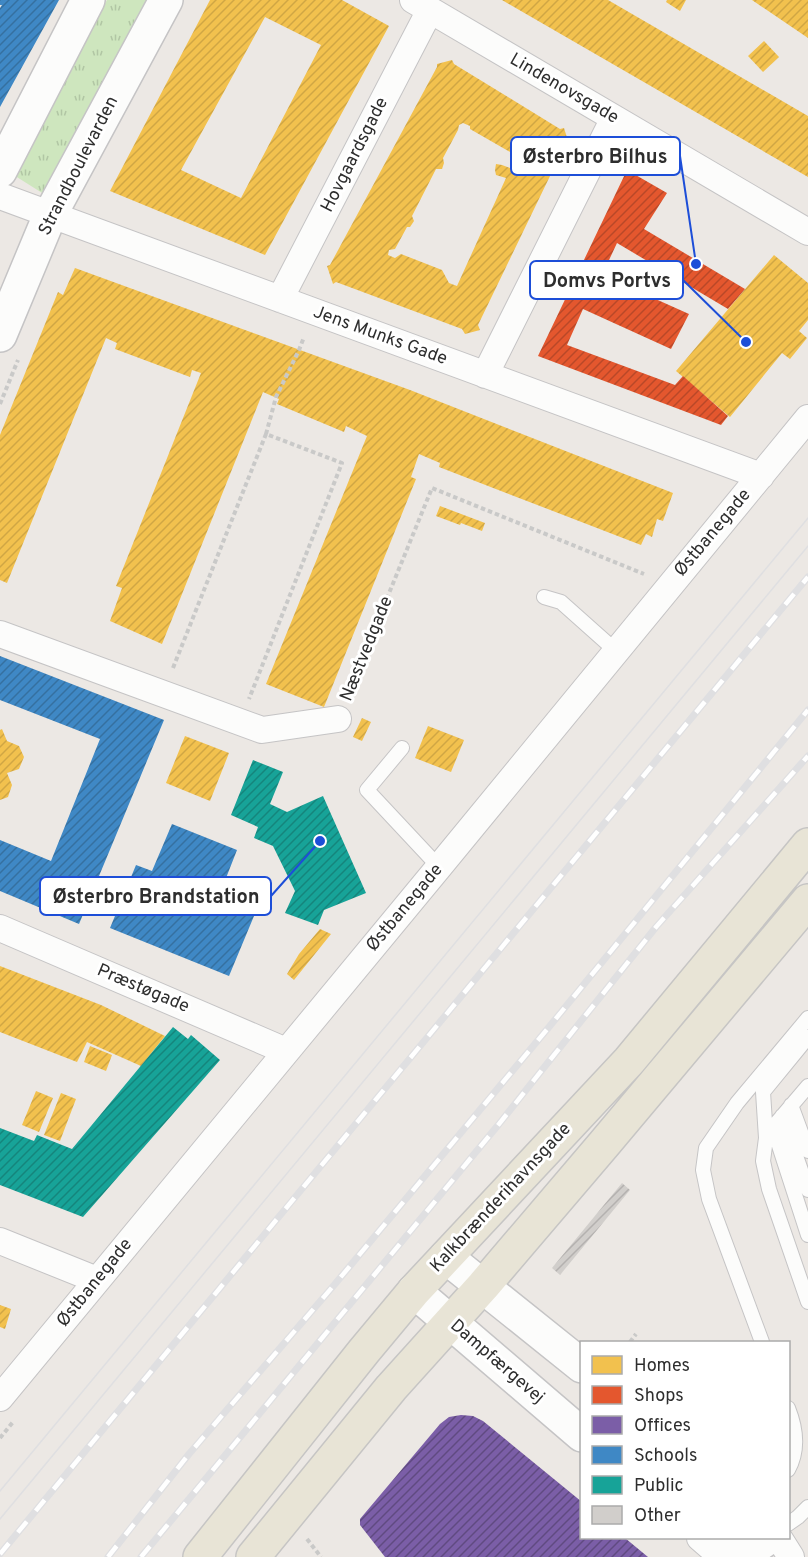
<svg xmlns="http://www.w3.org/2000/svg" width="808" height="1557" viewBox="0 0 808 1557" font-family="Overpass,sans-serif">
<defs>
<pattern id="grass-tufts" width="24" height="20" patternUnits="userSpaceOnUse" patternTransform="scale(1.5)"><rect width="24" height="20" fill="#cee6be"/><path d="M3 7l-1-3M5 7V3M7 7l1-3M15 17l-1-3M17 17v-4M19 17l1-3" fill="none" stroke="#b1c6a4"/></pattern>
<pattern id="homes-hatch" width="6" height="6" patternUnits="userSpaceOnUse" patternTransform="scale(1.5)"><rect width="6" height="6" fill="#f2c14e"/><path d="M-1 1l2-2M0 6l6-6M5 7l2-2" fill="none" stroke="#d0a644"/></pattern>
<pattern id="shops-hatch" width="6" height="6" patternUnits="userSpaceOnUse" patternTransform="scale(1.5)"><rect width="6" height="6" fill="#e4572e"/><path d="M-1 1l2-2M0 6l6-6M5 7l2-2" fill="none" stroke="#b94828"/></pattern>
<pattern id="offices-hatch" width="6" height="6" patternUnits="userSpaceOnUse" patternTransform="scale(1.5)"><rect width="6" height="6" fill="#7b5ea7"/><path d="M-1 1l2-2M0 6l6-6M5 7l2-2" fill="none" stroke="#604a81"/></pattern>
<pattern id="schools-hatch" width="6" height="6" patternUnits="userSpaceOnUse" patternTransform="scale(1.5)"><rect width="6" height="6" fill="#3f88c5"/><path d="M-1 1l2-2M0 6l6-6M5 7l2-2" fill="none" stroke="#3570a0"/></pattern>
<pattern id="public-hatch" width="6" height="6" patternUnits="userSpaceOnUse" patternTransform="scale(1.5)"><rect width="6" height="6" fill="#17a398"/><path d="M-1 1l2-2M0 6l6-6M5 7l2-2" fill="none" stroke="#15857c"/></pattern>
<pattern id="building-hatch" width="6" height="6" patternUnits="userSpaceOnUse" patternTransform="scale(1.5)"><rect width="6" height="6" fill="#d1cecb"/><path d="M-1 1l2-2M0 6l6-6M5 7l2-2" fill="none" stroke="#b4b1af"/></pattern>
</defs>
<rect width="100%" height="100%" fill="#ece8e4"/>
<!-- grass -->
<path fill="url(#grass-tufts)" d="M 107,0 L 157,0 L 47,196 L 12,174 Z"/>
<!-- homes -->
<path fill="url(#homes-hatch)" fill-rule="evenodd" d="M 210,0 L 342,0 L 389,26 L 265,255 L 110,191 ZM 265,17 L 321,45 L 241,198 L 181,170 Z
M 502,0 L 608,0 L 808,116 L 808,177 Z
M 667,0 L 686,0 L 680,11 L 666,2 Z
M 752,0 L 808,0 L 808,38 Z
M 764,41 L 779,57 L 763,72 L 748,56 Z
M 452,60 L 454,64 L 560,129 L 564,128 L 569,144 L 565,145 L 478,325 L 480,330 L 465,334 L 462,329 L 336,282 L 333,284 L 327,266 L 330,265 L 437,67 L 437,64 ZM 463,123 L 470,126 L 470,129 L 517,156 L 510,168 L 502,165 L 496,164 L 495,170 L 496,175 L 506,178 L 457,286 L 449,283 L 442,270 L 401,254 L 395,258 L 388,255 L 389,250 L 395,249 L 407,227 L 410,227 L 414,221 L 412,216 L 436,169 L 442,169 L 444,163 L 443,158 L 458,130 L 459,125 Z
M 774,255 L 808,283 L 808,320 L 799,331 L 807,338 L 790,359 L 782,353 L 730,417 L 676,371 Z
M 75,268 L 410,390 L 673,493 L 663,521 L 657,519 L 652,537 L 646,534 L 641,545 L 439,467 L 440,463 L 419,454 L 411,477 L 416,479 L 324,707 L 266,684 L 367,436 L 346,426 L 344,432 L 277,404 L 279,399 L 263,392 L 162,644 L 110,621 L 122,588 L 116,586 L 201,373 L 192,370 L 190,377 L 115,349 L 117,343 L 106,338 L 7,583 L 0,580 L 0,435 L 58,292 L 63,295 Z
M 440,506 L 485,523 L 482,531 L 461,523 L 460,525 L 436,516 Z
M 362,718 L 371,722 L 362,741 L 353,737 Z
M 428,726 L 464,740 L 451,772 L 415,758 Z
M 2,729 L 7,741 L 19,746 L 24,757 L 19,769 L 7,773 L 12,785 L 8,797 L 0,800 L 0,730 Z
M 185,736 L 229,753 L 210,801 L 166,783 Z
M 320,929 L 331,934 L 294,980 L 287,974 L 299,954 Z
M 0,966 L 101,1005 L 165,1036 L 141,1066 L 87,1042 L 77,1062 L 0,1032 Z
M 90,1046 L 112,1055 L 106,1071 L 84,1062 Z
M 36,1091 L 53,1098 L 39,1132 L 22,1125 Z
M 61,1093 L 76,1099 L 60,1141 L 44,1135 Z
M 0,1305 L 11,1309 L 5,1329 L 0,1327 Z"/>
<!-- shops -->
<path fill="url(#shops-hatch)" d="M 627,170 L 667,193 L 644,229 L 745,289 L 728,309 L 617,243 L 602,275 L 689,314 L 671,349 L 583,309 L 567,345 L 675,385 L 683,376 L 728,416 L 721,425 L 538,356 Z"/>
<!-- offices -->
<path fill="url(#offices-hatch)" d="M 461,1415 L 473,1416 L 483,1421 L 582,1502 L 582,1538 L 625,1538 L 648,1557 L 385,1557 L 360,1525 L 360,1519 L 440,1424 L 449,1417 Z"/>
<!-- schools -->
<path fill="url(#schools-hatch)" d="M 0,0 L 59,0 L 0,107 L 0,8 L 2,5 L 0,5 Z
M 0,656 L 164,720 L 79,924 L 0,891 L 0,840 L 51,861 L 100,739 L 0,700 Z
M 172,824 L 237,850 L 217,901 L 254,916 L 229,976 L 110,928 L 136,865 L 152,871 Z"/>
<!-- public -->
<path fill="url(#public-hatch)" d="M 253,760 L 283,772 L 270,804 L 287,812 L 323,796 L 366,893 L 324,910 L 318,925 L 285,913 L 295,891 L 273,846 L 254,838 L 258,827 L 231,815 Z
M 173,1027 L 188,1039 L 191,1035 L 220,1060 L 83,1217 L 0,1185 L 0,1128 L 34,1141 L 37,1135 L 72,1149 Z"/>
<!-- building -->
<path fill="url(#building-hatch)" d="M 622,1183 L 630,1190 L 560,1275 L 552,1268 Z"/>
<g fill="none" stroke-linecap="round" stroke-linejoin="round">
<!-- lane casing -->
<g stroke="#c5c4c5" stroke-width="16">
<path id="lane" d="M 544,597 L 561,602 L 616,651
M 402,748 L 367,790 L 439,867
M 808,1086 L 773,1127 L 766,1138 L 763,1161 L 769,1189 L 808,1302
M 791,1105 L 808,1151
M 782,1116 L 808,1190
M 773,1127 L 808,1235
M 766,1138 L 763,1092 L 808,1037
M 762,1342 L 709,1199 L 703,1170 L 706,1148 L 737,1103 L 808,1018
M 788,1408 C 796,1428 799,1450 788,1470
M 788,1524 L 798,1517 L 808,1507"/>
</g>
<!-- street casing -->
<g stroke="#c5c4c5" stroke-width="28">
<path id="street" d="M 413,0 L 808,232
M 0,196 L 761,476
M 280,299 L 430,10
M 485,375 L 614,118
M 0,634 L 262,730 L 338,719
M 0,928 L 286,1051
M 0,1241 L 97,1280
M 0,1398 L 439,867 L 808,418
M 700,1538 L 722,1557
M 779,1538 L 791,1557"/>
</g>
<!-- secondary casing -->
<g stroke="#c5c4c5" stroke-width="36">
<path id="secondary" d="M 0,171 L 88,0
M 0,335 L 50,215 L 166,0
M 446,1257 L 582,1366
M 414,1291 L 582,1435
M 736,1538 L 748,1548 L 755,1547 L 768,1538"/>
</g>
<!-- primary casing -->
<g stroke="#c6c5c4" stroke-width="36">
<path id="primary" d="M 200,1557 L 364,1351 L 414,1291 L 629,1061 L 808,845
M 253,1557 L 391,1388 L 483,1286 L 604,1144 L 808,901"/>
</g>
<!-- path -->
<path stroke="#c9c9c8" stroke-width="4" stroke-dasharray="4.5 3" stroke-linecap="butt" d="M 0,404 L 18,360
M 266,434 L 276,397 L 299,350 L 304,337
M 173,668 L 266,434 L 342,463 L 249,699
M 347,696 L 432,488 L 644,574
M 630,1342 L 636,1334
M 0,1438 L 13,1422
M 307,1539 L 321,1557"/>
<!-- lane -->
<use href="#lane" stroke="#fcfcfb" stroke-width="14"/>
<!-- street -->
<use href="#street" stroke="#fcfcfb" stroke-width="26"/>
<!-- secondary -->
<use href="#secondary" stroke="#fcfcfb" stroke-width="33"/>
<!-- primary -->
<use href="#primary" stroke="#e8e4d6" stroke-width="33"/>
<!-- tram -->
<path stroke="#dfdfe1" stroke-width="1.5" d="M 0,1491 L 808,518
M 0,1519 L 808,546"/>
<!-- rail casing -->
<g stroke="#dfdfe1" stroke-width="7">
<path id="rail" d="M 0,1554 L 808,577
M 108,1557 L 189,1454 L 335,1284 L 549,1027 L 808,710
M 141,1557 L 499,1124 L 656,927 L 808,756"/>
</g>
<!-- rail -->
<use href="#rail" stroke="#fff" stroke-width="4.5" stroke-dasharray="14" stroke-linecap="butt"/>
</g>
<g text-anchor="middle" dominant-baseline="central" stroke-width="6" stroke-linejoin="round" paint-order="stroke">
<!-- street labels -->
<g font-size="18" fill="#2e2e2e" stroke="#fff">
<text transform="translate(564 89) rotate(30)">Lindenovsgade</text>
<text transform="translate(355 155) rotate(-63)">Hovgaardsgade</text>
<text transform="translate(79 166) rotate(-63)">Strandboulevarden</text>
<text transform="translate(380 336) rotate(20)">Jens Munks Gade</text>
<text transform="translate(713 533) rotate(-50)">Østbanegade</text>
<text transform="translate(367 649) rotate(-68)">Næstvedgade</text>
<text transform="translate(405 908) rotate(-50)">Østbanegade</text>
<text transform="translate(143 989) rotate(23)">Præstøgade</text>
<text transform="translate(501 1198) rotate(-47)">Kalkbrænderihavnsgade</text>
<text transform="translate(95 1283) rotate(-51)">Østbanegade</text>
<text transform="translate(497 1362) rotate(41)">Dampfærgevej</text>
</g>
</g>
<!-- callouts -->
<path fill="none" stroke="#1d4ed8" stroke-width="2" d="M696 264L680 156M746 342L683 280M320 841L271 896"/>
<g fill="#1d4ed8" stroke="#fff" stroke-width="2">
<circle cx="696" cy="264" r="6"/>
<circle cx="746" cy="342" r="6"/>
<circle cx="320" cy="841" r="6"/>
</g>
<g fill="#fff" stroke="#1d4ed8" stroke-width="2">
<rect x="511" y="137" width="169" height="38" rx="6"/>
<rect x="530" y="261" width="153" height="38" rx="6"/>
<rect x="40" y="877" width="231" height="38" rx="6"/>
</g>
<g font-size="20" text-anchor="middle" font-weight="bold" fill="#2e2e2e">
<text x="595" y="163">Østerbro Bilhus</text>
<text x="607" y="287">Domvs Portvs</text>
<text x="156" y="903">Østerbro Brandstation</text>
</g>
<!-- legend -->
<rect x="580" y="1341" width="210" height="198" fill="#ffffff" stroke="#ababab" stroke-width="1.5"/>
<rect x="592" y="1356" width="30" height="18" fill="#f2c14e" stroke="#ababab" stroke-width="1.5"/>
<text x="634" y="1371" font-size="18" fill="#2e2e2e">Homes</text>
<rect x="592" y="1386" width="30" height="18" fill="#e4572e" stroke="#ababab" stroke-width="1.5"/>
<text x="634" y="1401" font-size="18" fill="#2e2e2e">Shops</text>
<rect x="592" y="1416" width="30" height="18" fill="#7b5ea7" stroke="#ababab" stroke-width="1.5"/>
<text x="634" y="1431" font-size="18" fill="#2e2e2e">Offices</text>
<rect x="592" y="1446" width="30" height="18" fill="#3f88c5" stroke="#ababab" stroke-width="1.5"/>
<text x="634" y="1461" font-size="18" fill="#2e2e2e">Schools</text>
<rect x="592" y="1476" width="30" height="18" fill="#17a398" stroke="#ababab" stroke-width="1.5"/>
<text x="634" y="1491" font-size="18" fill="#2e2e2e">Public</text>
<rect x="592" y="1506" width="30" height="18" fill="#d1cecb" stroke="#ababab" stroke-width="1.5"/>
<text x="634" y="1521" font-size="18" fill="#2e2e2e">Other</text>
</svg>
